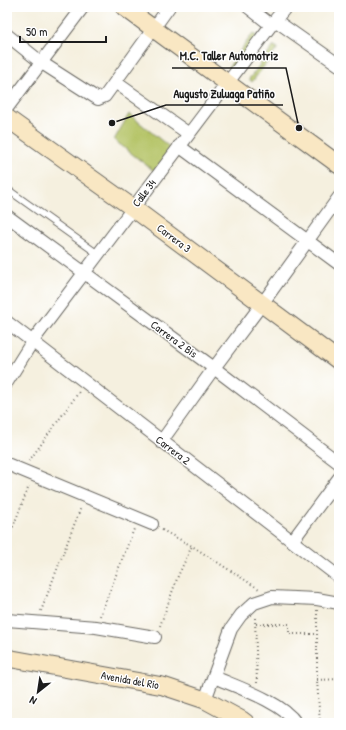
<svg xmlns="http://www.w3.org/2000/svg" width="346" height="730" viewBox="0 0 346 730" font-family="'Patrick Hand',sans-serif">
<rect width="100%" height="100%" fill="#fff"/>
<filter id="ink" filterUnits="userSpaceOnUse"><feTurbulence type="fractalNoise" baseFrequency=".025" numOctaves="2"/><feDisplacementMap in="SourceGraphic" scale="8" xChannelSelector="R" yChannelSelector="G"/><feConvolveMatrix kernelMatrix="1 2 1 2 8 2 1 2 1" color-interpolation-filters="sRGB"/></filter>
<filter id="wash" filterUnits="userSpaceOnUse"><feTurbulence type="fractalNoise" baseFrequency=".012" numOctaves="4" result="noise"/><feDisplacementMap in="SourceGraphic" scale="16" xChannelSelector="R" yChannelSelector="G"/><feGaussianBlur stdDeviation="0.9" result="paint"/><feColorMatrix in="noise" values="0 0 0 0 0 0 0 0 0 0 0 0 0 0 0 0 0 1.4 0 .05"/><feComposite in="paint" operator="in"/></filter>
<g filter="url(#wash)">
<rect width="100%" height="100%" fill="#f5f0df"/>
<!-- green -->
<path fill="#b4c365" stroke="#687040" d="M 253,33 L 257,36 L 232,70 L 228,68 Z
M 274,46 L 278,48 L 252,82 L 249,79 Z
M 129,114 L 172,149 L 154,171 L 114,140 Z"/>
</g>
<g filter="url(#ink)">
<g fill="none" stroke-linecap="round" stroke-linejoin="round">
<!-- lane casing -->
<g stroke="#686660" stroke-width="8">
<path id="lane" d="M 7,189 L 98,254"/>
</g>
<!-- street casing -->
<g stroke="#686660" stroke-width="14">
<path id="street" d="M 248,7 L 271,25
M 275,20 L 339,65
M 7,35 L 42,63 L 98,99 L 105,96 L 169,7
M 115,82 L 189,134
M 7,108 L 83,7
M 179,146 L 339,264
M 7,216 L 214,368 L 339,463
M 7,322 L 339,577
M 7,382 L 32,342 L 275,20 L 286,7
M 161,442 L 214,368 L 262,304 L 339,197
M 7,464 L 152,524
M 293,540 L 339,478
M 7,620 L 96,627 L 155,637
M 214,677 C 237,687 282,702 296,723
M 205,700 L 231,629 L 241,615 L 254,603 L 272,597 L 317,599 L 339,603"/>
</g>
<!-- secondary casing -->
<g stroke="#686660" stroke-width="19">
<path id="secondary" d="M 124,7 L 339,165
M 7,118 L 133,208 L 339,361
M 7,658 L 163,686 L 205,700 L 242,720 L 246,723"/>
</g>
<!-- path -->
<path stroke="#686660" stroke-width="2" stroke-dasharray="1 3" stroke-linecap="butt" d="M 29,461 L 79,392
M 162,530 L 192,546 L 259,589
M 7,542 L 29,486
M 317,610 L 317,680 L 320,723
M 41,611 L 81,507
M 100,616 L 134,529
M 255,618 L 257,683
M 256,624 L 289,624 L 289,634 L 316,634
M 160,626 L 178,576 L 192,546
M 317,680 L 339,679"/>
<!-- lane -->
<use href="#lane" stroke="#fff" stroke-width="6"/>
<!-- street -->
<use href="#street" stroke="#fff" stroke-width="12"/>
<!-- secondary -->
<use href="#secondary" stroke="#f9e7c3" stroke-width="17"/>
</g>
</g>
<g text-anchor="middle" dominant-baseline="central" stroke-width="3" stroke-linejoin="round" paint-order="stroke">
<!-- street labels -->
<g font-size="11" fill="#1c1c1c" stroke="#fff">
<text transform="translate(144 193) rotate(-53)">Calle 34</text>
<text transform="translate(174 238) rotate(37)">Carrera 3</text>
<text transform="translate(174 339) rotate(36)">Carrera 2 Bis</text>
<text transform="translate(173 450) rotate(37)">Carrera 2</text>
<text transform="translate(130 680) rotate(10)">Avenida del Río</text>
</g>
</g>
<!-- callouts -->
<path fill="none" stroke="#1c1c1c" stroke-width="1.5" d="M299 128L286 68H172M112 123L166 105H283"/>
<g fill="#1c1c1c" stroke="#fff" stroke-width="1.5">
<circle cx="299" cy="128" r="4"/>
<circle cx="112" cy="123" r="4"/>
</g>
<g font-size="12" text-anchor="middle" font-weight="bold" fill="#1c1c1c" stroke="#fff" stroke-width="3" stroke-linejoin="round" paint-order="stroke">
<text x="229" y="60">M.C. Taller Automotriz</text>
<text x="224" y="98">Augusto Zuluaga Patiño</text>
</g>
<!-- margin -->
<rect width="346" height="730" fill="none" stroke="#fff" stroke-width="24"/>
<!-- north arrow -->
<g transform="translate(38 692) rotate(210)" stroke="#ffffff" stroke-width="3" paint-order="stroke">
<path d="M0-3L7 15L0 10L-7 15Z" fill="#1c1c1c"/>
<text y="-6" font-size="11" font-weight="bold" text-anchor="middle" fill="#1c1c1c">N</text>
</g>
<!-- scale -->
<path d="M20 36v6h86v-6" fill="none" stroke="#1c1c1c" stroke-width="2"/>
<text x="26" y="36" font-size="12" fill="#1c1c1c" stroke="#ffffff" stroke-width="3" paint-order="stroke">50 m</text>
</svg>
